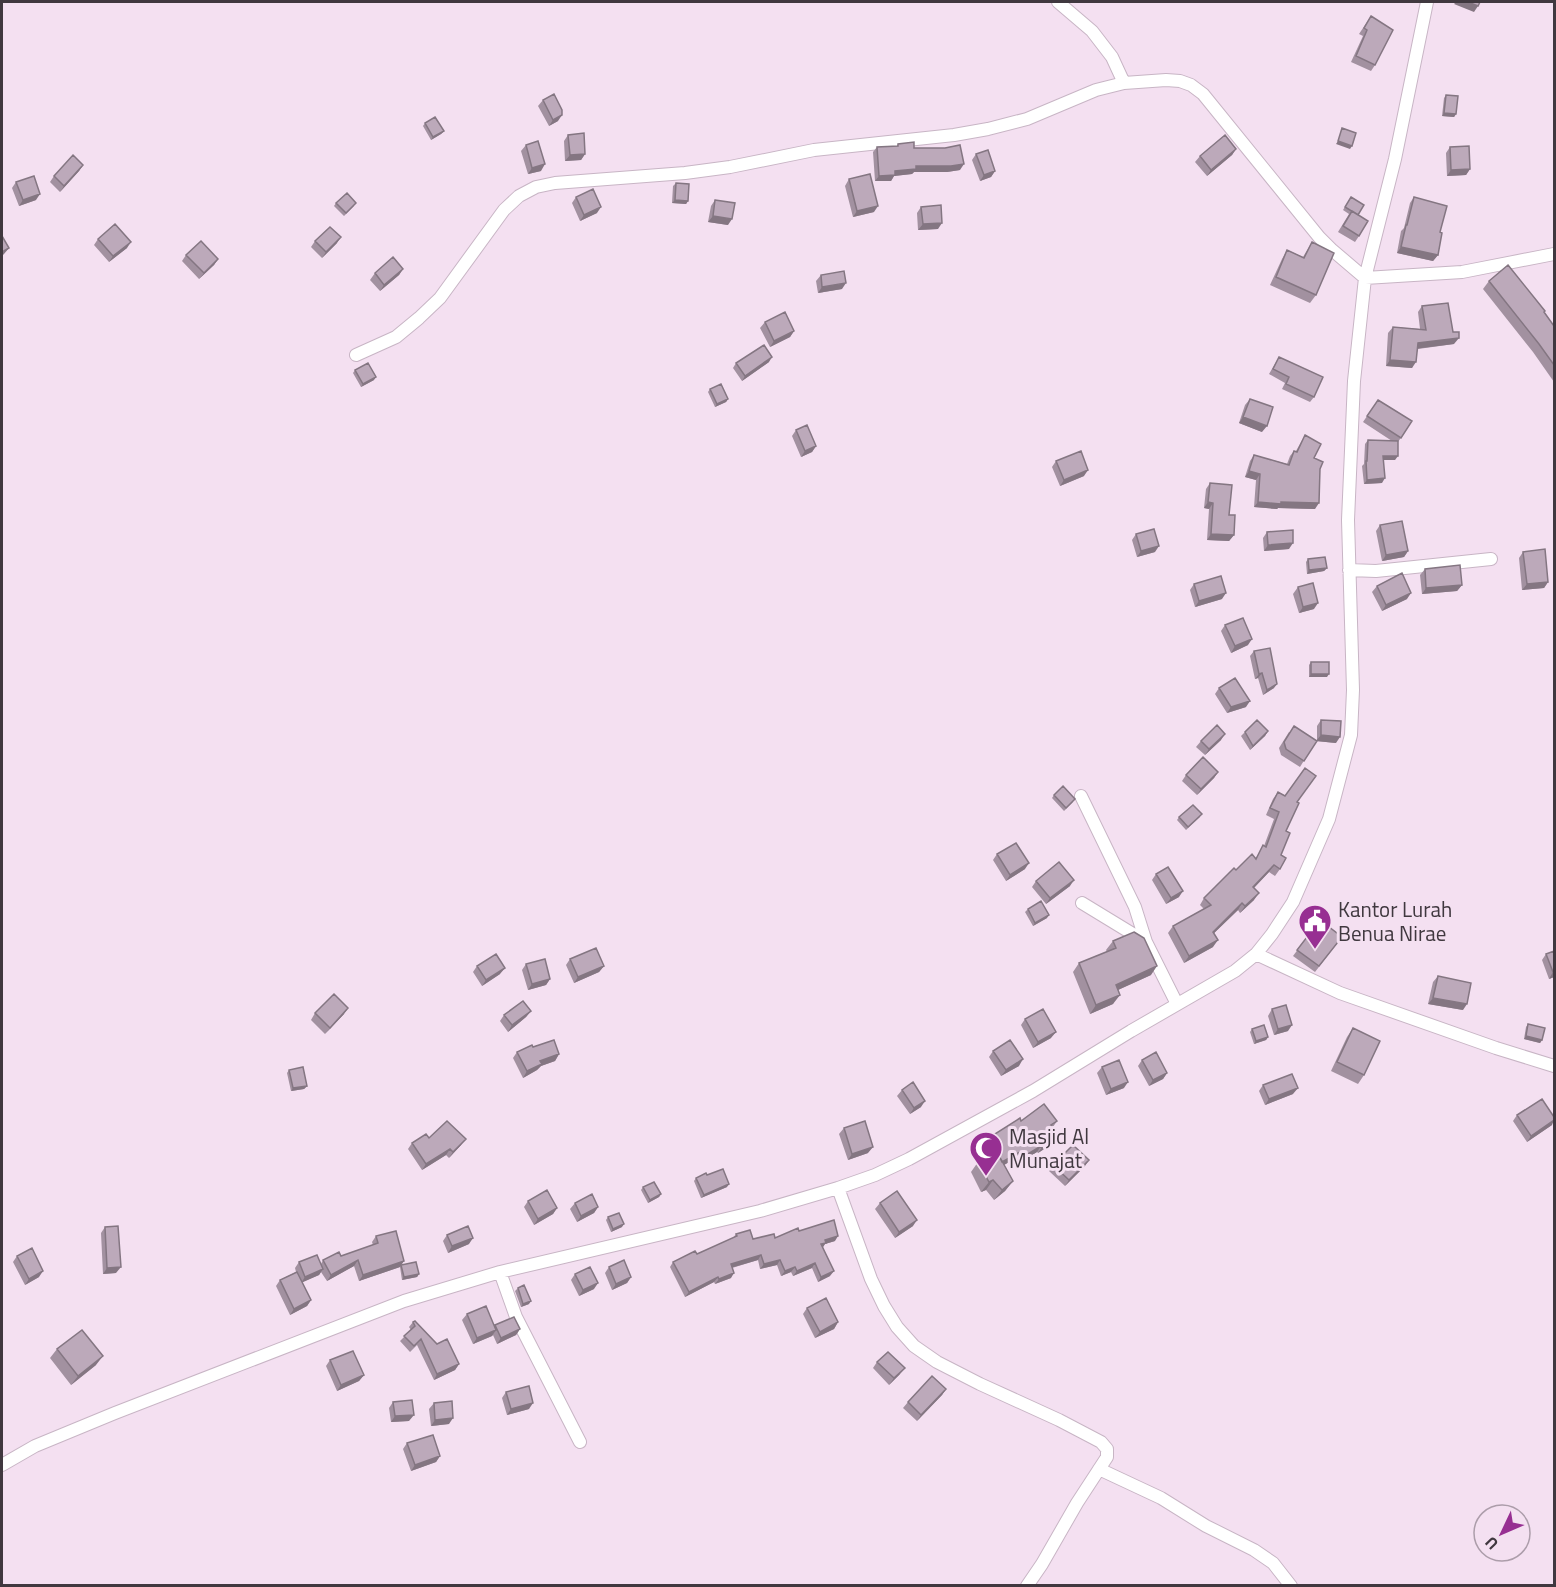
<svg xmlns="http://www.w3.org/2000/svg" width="1556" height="1587" viewBox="0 0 1556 1587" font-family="'Titillium Web',sans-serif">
<rect width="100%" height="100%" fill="#f4e0f1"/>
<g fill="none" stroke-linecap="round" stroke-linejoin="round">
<!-- street casing -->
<g stroke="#c8b5c5" stroke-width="14">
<path id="street" d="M 1058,2 L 1092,31 L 1112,57 L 1124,83
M 356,355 L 396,337 L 419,318 L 440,298 L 504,210 L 519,196 L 536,187 L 555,183 L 685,173 L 730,167 L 814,150 L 954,135 L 988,129 L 1027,119 L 1096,90 L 1124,83 L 1166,80 L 1180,81 L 1191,85 L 1203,94 L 1319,237 L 1331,249 L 1365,278 L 1462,272 L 1554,254
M 1349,570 L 1376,571 L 1491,559
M 1081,796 L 1135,907 L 1146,942
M 1082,903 L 1146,942 L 1177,1004
M 1256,954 L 1340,993 L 1496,1048 L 1554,1066
M 838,1188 L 871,1279 L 884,1306 L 897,1327 L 914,1346 L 937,1362 L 980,1384 L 1059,1420 L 1101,1442 L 1107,1449 L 1107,1457 L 1077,1503 L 1042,1564 L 1027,1586
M 500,1272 L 516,1317 L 580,1442
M 2,1465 L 35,1446 L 115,1413 L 404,1301 L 500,1272 L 760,1211 L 838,1188 L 875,1175 L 909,1159 L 1033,1091 L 1131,1031 L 1235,971 L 1256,954 L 1272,934 L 1293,902 L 1329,819 L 1351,735 L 1353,690 L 1348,520 L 1354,381 L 1365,278 L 1395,159 L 1427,2
M 1099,1469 L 1161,1498 L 1206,1526 L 1254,1550 L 1273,1563 L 1291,1586"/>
</g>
<!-- street -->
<use href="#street" stroke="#fff" stroke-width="12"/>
</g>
<!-- wall -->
<path fill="#a291a0" d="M 1371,16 L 1375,65 L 1371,71 L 1351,62 L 1363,36 L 1359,34 Z
M 1446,95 L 1456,114 L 1454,117 L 1442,116 L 1444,98 Z
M 543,100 L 558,121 L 549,126 L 538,106 Z
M 425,123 L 444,131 L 441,134 L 431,140 L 423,126 Z
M 568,135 L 585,154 L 581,160 L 565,161 L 564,141 Z
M 898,144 L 914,148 L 960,170 L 947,172 L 914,172 L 912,174 L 894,176 L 891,181 L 875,181 L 873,152 L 877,147 L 897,146 Z
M 526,145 L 541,171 L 528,174 L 521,151 Z
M 1450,147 L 1470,169 L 1466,175 L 1447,176 L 1446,153 Z
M 1236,149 L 1232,155 L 1207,176 L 1195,162 L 1200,156 Z
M 976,154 L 995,171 L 991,177 L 980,181 L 972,160 Z
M 83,165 L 79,171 L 60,192 L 50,182 L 54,176 Z
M 849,179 L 874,212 L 853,217 L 845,186 Z
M 16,182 L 36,200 L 19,206 L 12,188 Z
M 676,183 L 688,201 L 686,204 L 672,203 L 673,186 Z
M 576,197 L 597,213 L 580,221 L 572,203 Z
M 1351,197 L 1358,215 L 1359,236 L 1355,242 L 1338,232 L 1349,214 L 1343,210 Z
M 1414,197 L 1440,232 L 1438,255 L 1433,261 L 1397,253 L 1401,231 L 1404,228 L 1410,203 Z
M 715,200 L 728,225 L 708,222 L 711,206 Z
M 336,203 L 354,206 L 344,216 L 334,206 Z
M 921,207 L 938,229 L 918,230 L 917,213 Z
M 98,239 L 127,248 L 109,262 L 94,245 Z
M 315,241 L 337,243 L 322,258 L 311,247 Z
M 1312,242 L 1316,295 L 1310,303 L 1270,285 L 1282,259 L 1287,250 L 1303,257 Z
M 186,255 L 218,259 L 214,265 L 199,279 L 182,261 Z
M 403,269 L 399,275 L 380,291 L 370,280 L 375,273 Z
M 821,275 L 842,289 L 818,293 L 816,281 Z
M 1489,281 L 1544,312 L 1554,326 L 1554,382 L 1533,352 L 1483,289 Z
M 1422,306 L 1453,332 L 1454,344 L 1418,349 L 1412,368 L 1386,366 L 1388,333 L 1393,327 L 1420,329 L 1418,312 Z
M 765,322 L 794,331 L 790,337 L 770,347 L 760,328 Z
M 1279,357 L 1314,397 L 1310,402 L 1282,389 L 1285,383 L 1269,374 Z
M 769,362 L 742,381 L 733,368 L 736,363 Z
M 355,370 L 374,380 L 361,387 L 353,373 Z
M 710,389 L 728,399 L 726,402 L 715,407 L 708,392 Z
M 1250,399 L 1262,432 L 1239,423 L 1245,405 Z
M 1378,400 L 1412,421 L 1398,442 L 1395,460 L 1383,460 L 1382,483 L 1364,484 L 1362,466 L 1364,464 L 1365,444 L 1368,440 L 1392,441 L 1363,422 Z
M 796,430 L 816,446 L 812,452 L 801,457 L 792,436 Z
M 1305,435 L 1314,458 L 1320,469 L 1315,509 L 1278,508 L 1277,509 L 1254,507 L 1256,480 L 1245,477 L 1250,461 L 1254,455 L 1287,464 L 1290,456 L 1294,451 L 1296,451 Z
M 1056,461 L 1084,476 L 1060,486 L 1052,467 Z
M 1210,483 L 1229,515 L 1234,535 L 1229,541 L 1207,540 L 1209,509 L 1204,508 L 1206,489 Z
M 1380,525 L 1408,551 L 1404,557 L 1382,561 L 1376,531 Z
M 1267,532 L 1289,549 L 1264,551 L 1263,538 Z
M 1136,534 L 1155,552 L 1137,557 L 1132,540 Z
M 1523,552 L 1548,582 L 1544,588 L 1522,590 L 1519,558 Z
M 1308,559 L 1327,568 L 1324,571 L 1307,574 L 1306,562 Z
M 1425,569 L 1462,585 L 1457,591 L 1422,594 L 1420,575 Z
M 1194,584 L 1222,599 L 1195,607 L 1190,590 Z
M 1377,586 L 1407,599 L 1382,611 L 1372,592 Z
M 1298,587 L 1314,609 L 1299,613 L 1293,594 Z
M 1225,625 L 1248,645 L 1231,653 L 1221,631 Z
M 1254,651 L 1274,688 L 1263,695 L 1258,678 L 1255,679 L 1250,656 Z
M 1311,662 L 1327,677 L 1309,677 L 1309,665 Z
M 1219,688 L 1246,707 L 1227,713 L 1215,694 Z
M 1321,720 L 1336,743 L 1316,741 L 1300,767 L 1281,755 L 1279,748 L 1289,732 L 1317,741 L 1317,726 Z
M 1268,731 L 1265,736 L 1250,750 L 1241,736 L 1245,732 Z
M 1221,740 L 1205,755 L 1196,747 L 1201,741 Z
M 1218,772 L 1214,778 L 1197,795 L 1182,781 L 1186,775 Z
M 1278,792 L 1297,802 L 1286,831 L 1281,855 L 1280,869 L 1275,876 L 1269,872 L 1254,888 L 1254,900 L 1240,913 L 1238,910 L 1214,933 L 1213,947 L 1184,963 L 1168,933 L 1173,926 L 1204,909 L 1200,905 L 1204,898 L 1236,870 L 1256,858 L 1264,846 L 1274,819 L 1266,815 L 1273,799 Z
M 1054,795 L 1073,802 L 1064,811 L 1052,798 Z
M 1179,817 L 1200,817 L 1186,830 L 1177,820 Z
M 997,854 L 1025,869 L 1006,881 L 993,860 Z
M 1156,874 L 1179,897 L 1166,904 L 1152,880 Z
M 1036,881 L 1070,886 L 1046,904 L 1032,887 Z
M 1028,909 L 1047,918 L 1033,926 L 1025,912 Z
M 1320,920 L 1342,937 L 1315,972 L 1293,956 Z
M 1113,941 L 1151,975 L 1118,990 L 1113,1004 L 1090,1014 L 1073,972 L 1079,963 L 1107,952 L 1106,950 Z
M 1554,951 L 1554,977 L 1549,979 L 1542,960 L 1546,954 Z
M 570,959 L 604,966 L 599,972 L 574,983 L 566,965 Z
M 526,964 L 550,979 L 546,985 L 528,990 L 522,970 Z
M 477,966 L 500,974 L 482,986 L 473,972 Z
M 1438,976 L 1463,1010 L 1428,1004 L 1433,982 Z
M 1272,1009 L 1288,1031 L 1274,1035 L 1268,1016 Z
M 531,1011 L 526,1017 L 508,1032 L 500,1021 L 504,1015 Z
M 315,1013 L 344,1014 L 325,1034 L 311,1020 Z
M 1025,1019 L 1051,1038 L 1033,1048 L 1021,1025 Z
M 1528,1024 L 1542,1040 L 1540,1043 L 1524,1039 L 1526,1027 Z
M 1353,1028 L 1364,1075 L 1358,1084 L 1331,1071 L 1347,1037 Z
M 1252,1029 L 1268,1037 L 1266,1040 L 1254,1044 L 1250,1032 Z
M 533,1047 L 559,1054 L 555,1061 L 541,1066 L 537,1070 L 523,1078 L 513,1058 L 517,1052 Z
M 993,1051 L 1019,1066 L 1001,1076 L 989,1057 Z
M 1142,1060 L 1167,1073 L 1163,1079 L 1149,1086 L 1138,1066 Z
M 1102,1067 L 1124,1088 L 1106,1095 L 1097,1073 Z
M 289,1070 L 307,1086 L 304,1089 L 291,1091 L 287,1073 Z
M 1263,1085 L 1293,1094 L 1265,1105 L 1259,1091 Z
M 902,1090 L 921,1107 L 910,1114 L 897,1096 Z
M 1517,1115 L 1552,1125 L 1527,1142 L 1513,1121 Z
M 1021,1121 L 1057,1121 L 1053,1127 L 1055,1142 L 1038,1153 L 1037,1152 L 1019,1163 L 1016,1158 L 1004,1165 L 1013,1181 L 1005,1191 L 994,1200 L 986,1190 L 981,1192 L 971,1172 L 978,1162 L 989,1156 L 983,1145 L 987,1139 Z
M 844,1128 L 868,1153 L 848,1160 L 839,1134 Z
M 429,1138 L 461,1145 L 449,1158 L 446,1155 L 422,1170 L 408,1149 L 412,1143 Z
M 1053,1165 L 1085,1166 L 1065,1186 L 1049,1171 Z
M 707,1175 L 727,1187 L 701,1198 L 694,1181 L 696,1178 Z
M 643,1187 L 661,1194 L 659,1197 L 648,1203 L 641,1190 Z
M 528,1201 L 557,1208 L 553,1214 L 534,1225 L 524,1207 Z
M 575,1203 L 598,1207 L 594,1213 L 577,1222 L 570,1209 Z
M 880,1203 L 913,1226 L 895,1238 L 875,1209 Z
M 608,1217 L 622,1227 L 611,1232 L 606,1220 Z
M 105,1227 L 116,1273 L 103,1274 L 101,1233 Z
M 799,1231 L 835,1241 L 825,1244 L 823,1247 L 830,1276 L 818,1282 L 812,1268 L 793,1276 L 791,1272 L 781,1276 L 777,1265 L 760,1269 L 758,1260 L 732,1268 L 731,1278 L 715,1284 L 714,1282 L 685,1297 L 670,1267 L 673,1262 L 697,1254 L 733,1238 L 736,1234 L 753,1239 L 775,1238 Z
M 447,1235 L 469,1244 L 448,1253 L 443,1241 Z
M 376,1236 L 401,1265 L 419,1274 L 417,1277 L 402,1280 L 400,1267 L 359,1281 L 354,1266 L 327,1281 L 321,1272 L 319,1275 L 302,1282 L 311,1300 L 307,1306 L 290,1315 L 276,1286 L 280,1280 L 296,1272 L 295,1268 L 299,1262 L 321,1264 L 323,1260 L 341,1256 L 373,1245 L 372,1242 Z
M 17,1256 L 39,1277 L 25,1285 L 13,1262 Z
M 609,1267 L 631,1277 L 627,1283 L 612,1290 L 605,1273 Z
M 575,1274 L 594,1289 L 579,1296 L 571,1280 Z
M 518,1288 L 529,1304 L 521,1307 L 515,1291 Z
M 807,1308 L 838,1322 L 834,1329 L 815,1338 L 803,1314 Z
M 467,1314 L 494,1327 L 495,1325 L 520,1329 L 516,1335 L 497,1344 L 493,1335 L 492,1336 L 473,1344 L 462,1320 Z
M 413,1322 L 459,1364 L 455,1370 L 434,1380 L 417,1345 L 410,1352 L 400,1341 L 411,1330 L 409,1327 Z
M 57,1349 L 96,1365 L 71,1385 L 50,1358 Z
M 330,1360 L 364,1375 L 359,1381 L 337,1391 L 326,1366 Z
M 877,1362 L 900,1374 L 889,1385 L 873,1368 Z
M 946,1389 L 942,1395 L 917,1421 L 903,1408 L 908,1402 Z
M 506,1392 L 529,1409 L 507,1415 L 502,1398 Z
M 393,1402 L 409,1421 L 391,1422 L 389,1408 Z
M 434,1403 L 449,1424 L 431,1426 L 429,1409 Z
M 407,1443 L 440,1456 L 436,1462 L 411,1471 L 403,1449 Z"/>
<!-- shaded-wall -->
<path fill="#847682" d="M 1456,2 L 1468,2 L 1478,6 L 1474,12 L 1454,4 Z
M 1444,113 L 1456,114 L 1454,117 L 1442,116 Z
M 562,115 L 558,121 L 549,126 L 553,120 Z
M 444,131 L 441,134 L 431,140 L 433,137 Z
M 1338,141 L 1352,146 L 1350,149 L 1336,144 Z
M 1236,149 L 1232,155 L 1207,176 L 1211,170 Z
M 585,154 L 581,160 L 565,161 L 570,155 Z
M 545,164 L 541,171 L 528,174 L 532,168 Z
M 964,164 L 960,170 L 947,172 L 914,172 L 912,174 L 894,176 L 891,181 L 875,181 L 879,176 L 895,171 L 916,166 Z
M 83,165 L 79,171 L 60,192 L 64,186 Z
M 1470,169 L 1466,175 L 1447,176 L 1451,170 Z
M 995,171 L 991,177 L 980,181 L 984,175 Z
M 40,194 L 36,200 L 19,206 L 23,200 Z
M 675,200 L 688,201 L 686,204 L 672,203 Z
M 878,206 L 874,212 L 853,217 L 857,211 Z
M 601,207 L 597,213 L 580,221 L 584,215 Z
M 713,216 L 732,219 L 728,225 L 708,222 Z
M 942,223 L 938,229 L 918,230 L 923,224 Z
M 341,237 L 337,243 L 322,258 L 326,252 Z
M 131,242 L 127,248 L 109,262 L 113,256 Z
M 1401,247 L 1438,255 L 1433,261 L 1397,253 Z
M 9,248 L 4,254 L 2,256 L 2,252 Z
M 218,259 L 214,265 L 199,279 L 204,273 Z
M 403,269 L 399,275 L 380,291 L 384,285 Z
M 846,283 L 842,289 L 818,293 L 822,287 Z
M 794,331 L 790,337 L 770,347 L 774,341 Z
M 1459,338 L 1454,344 L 1414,349 L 1418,343 Z
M 772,357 L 769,362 L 742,381 L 745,376 Z
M 1390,360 L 1416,362 L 1412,368 L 1386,366 Z
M 376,377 L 374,380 L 361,387 L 363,384 Z
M 728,399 L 726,402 L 715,407 L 717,404 Z
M 1243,417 L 1267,426 L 1262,432 L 1239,423 Z
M 816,446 L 812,452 L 801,457 L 805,451 Z
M 1383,456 L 1398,456 L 1395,460 L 1380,460 Z
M 1088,470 L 1084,476 L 1060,486 L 1064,480 Z
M 1249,471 L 1260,474 L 1256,480 L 1245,477 Z
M 1385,478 L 1382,483 L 1364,484 L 1367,480 Z
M 1208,502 L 1213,503 L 1209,509 L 1204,508 Z
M 1258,502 L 1281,502 L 1319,503 L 1315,509 L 1278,508 L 1277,509 L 1254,507 Z
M 1211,534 L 1234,535 L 1229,541 L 1207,540 Z
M 1293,543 L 1289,549 L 1264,551 L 1268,545 Z
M 1159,546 L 1155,552 L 1137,557 L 1141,551 Z
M 1408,551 L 1404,557 L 1382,561 L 1386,555 Z
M 1327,568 L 1324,571 L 1307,574 L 1309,570 Z
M 1548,582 L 1544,588 L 1522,590 L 1527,584 Z
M 1462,585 L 1457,591 L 1422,594 L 1426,588 Z
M 1226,593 L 1222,599 L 1195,607 L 1199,601 Z
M 1411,593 L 1407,599 L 1382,611 L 1386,605 Z
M 1318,603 L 1314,609 L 1299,613 L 1303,607 Z
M 1252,639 L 1248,645 L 1231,653 L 1235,646 Z
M 1262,673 L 1258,678 L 1255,679 L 1259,674 Z
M 1311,674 L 1329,674 L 1327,677 L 1309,677 Z
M 1277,684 L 1274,688 L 1263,695 L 1267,690 Z
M 1250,701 L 1246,707 L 1227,713 L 1231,707 Z
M 1268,731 L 1265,736 L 1250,750 L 1253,746 Z
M 1225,734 L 1221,740 L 1205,755 L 1209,749 Z
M 1321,735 L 1340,737 L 1336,743 L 1316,741 Z
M 1218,772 L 1214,778 L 1197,795 L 1201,789 Z
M 1029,863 L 1025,869 L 1006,881 L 1010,875 Z
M 1274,865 L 1269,872 L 1248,894 L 1253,887 Z
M 1074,880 L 1070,886 L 1046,904 L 1050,898 Z
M 1183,891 L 1179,897 L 1166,904 L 1171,898 Z
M 1259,893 L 1254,900 L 1240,913 L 1245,906 Z
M 1242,903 L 1238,910 L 1208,939 L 1213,932 Z
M 1049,915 L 1047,918 L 1033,926 L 1035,923 Z
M 1218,940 L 1213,947 L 1184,963 L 1189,956 Z
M 604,966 L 599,972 L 574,983 L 578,977 Z
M 1157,966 L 1151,975 L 1109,994 L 1116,985 Z
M 505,968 L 500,974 L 482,986 L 486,980 Z
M 1553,972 L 1554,972 L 1554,977 L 1549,979 Z
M 550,979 L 546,985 L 528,990 L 532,984 Z
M 1120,995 L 1113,1004 L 1090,1014 L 1096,1005 Z
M 1433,998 L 1467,1004 L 1463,1010 L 1428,1004 Z
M 348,1008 L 344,1014 L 325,1034 L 330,1028 Z
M 531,1011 L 526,1017 L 508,1032 L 512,1025 Z
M 1292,1025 L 1288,1031 L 1274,1035 L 1278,1029 Z
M 1056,1032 L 1051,1038 L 1033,1048 L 1038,1042 Z
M 1526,1036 L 1542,1040 L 1540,1043 L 1524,1039 Z
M 1268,1037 L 1266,1040 L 1254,1044 L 1256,1041 Z
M 559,1054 L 555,1061 L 541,1066 L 537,1070 L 523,1078 L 527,1071 L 540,1061 Z
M 1023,1059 L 1019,1066 L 1001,1076 L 1006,1070 Z
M 1167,1073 L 1163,1079 L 1149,1086 L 1153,1080 Z
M 1128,1082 L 1124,1088 L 1106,1095 L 1111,1089 Z
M 307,1086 L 304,1089 L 291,1091 L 293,1088 Z
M 1298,1088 L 1293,1094 L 1265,1105 L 1269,1099 Z
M 925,1101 L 921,1107 L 910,1114 L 914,1108 Z
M 1554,1120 L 1552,1125 L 1527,1142 L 1531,1136 Z
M 1059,1136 L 1055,1142 L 1038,1153 L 1042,1147 Z
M 466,1139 L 461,1145 L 449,1158 L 453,1152 Z
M 1041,1146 L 1037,1152 L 1019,1163 L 1023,1157 Z
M 873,1147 L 868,1153 L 848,1160 L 852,1154 Z
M 450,1149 L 446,1155 L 422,1170 L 426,1164 Z
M 1020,1152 L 1016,1158 L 997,1169 L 1001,1163 Z
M 1089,1160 L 1085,1166 L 1065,1186 L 1069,1180 Z
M 993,1180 L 986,1190 L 981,1192 L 989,1182 Z
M 1013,1181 L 1005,1191 L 994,1200 L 1002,1190 Z
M 729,1184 L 727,1187 L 701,1198 L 704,1195 Z
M 661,1194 L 659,1197 L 648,1203 L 650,1200 Z
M 598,1207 L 594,1213 L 577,1222 L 581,1216 Z
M 557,1208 L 553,1214 L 534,1225 L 538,1219 Z
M 917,1220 L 913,1226 L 895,1238 L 899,1232 Z
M 624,1224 L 622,1227 L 611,1232 L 613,1229 Z
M 838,1236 L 835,1241 L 825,1244 L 823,1247 L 818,1249 L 825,1240 Z
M 473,1238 L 469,1244 L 448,1253 L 452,1246 Z
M 761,1255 L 758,1260 L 727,1269 L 731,1264 Z
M 358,1260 L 354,1266 L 327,1281 L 331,1275 Z
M 780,1260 L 777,1265 L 760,1269 L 764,1264 Z
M 404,1261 L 400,1267 L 359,1281 L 363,1275 Z
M 815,1263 L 812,1268 L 793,1276 L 797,1271 Z
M 121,1267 L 116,1273 L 103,1274 L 107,1268 Z
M 795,1267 L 791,1272 L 781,1276 L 785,1271 Z
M 323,1269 L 319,1275 L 301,1283 L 305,1277 Z
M 43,1271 L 39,1277 L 25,1285 L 29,1279 Z
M 834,1271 L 830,1276 L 818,1282 L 821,1277 Z
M 734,1273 L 731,1278 L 715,1284 L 719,1279 Z
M 419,1274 L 417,1277 L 402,1280 L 404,1277 Z
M 631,1277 L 627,1283 L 612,1290 L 616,1284 Z
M 718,1277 L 714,1282 L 685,1297 L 689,1292 Z
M 598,1283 L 594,1289 L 579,1296 L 583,1290 Z
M 311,1300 L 307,1306 L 290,1315 L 294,1309 Z
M 531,1301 L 529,1304 L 521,1307 L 523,1304 Z
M 838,1322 L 834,1329 L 815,1338 L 820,1332 Z
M 520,1329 L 516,1335 L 497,1344 L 501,1338 Z
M 496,1330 L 492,1336 L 473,1344 L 477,1338 Z
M 103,1356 L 96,1365 L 71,1385 L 78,1376 Z
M 459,1364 L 455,1370 L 434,1380 L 437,1374 Z
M 905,1368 L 900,1374 L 889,1385 L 894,1378 Z
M 364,1375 L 359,1381 L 337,1391 L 341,1385 Z
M 946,1389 L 942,1395 L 917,1421 L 921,1415 Z
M 533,1403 L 529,1409 L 507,1415 L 511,1409 Z
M 414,1415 L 409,1421 L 391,1422 L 395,1416 Z
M 453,1418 L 449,1424 L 431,1426 L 435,1420 Z
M 440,1456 L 436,1462 L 411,1471 L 415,1465 Z"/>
<!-- building -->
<path fill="#bca9ba" stroke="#847682" stroke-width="1.5" d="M 1468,2 L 1480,2 L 1478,6 Z
M 1371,16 L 1393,30 L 1375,65 L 1356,56 L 1367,30 L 1364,28 Z
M 554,94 L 562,110 L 562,115 L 553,120 L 543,100 Z
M 1446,95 L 1458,96 L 1456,114 L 1444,113 Z
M 435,117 L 444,131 L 433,137 L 425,123 Z
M 1342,128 L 1356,133 L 1352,146 L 1338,141 Z
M 584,133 L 585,154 L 570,155 L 568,135 Z
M 1225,135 L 1236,149 L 1211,170 L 1200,156 Z
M 538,141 L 545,164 L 532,168 L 526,145 Z
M 914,142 L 914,148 L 945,148 L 960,145 L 964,164 L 951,166 L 916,166 L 916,169 L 895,171 L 895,175 L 879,176 L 877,147 L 898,146 L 898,144 Z
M 1469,146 L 1470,169 L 1451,170 L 1450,147 Z
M 988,150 L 995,171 L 984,175 L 976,154 Z
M 73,155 L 83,165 L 64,186 L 54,176 Z
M 870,174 L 878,206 L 857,211 L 849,179 Z
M 34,176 L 40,194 L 23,200 L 16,182 Z
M 676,183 L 689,184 L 688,201 L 675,200 Z
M 593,189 L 601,207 L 584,215 L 576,197 Z
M 347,193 L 356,203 L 346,213 L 336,203 Z
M 1351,197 L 1364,205 L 1358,215 L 1345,207 Z
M 1414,197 L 1447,206 L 1440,232 L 1442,233 L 1438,255 L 1401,247 L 1406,225 L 1407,225 Z
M 715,200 L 735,203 L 732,219 L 713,216 Z
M 941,205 L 942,223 L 923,224 L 921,207 Z
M 1352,211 L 1368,221 L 1359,236 L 1343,226 Z
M 115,224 L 131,242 L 113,256 L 98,239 Z
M 330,227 L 341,237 L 326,252 L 315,241 Z
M 2,236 L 9,248 L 2,252 Z
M 201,241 L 218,259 L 204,273 L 186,255 Z
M 1312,242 L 1334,253 L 1316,295 L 1276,277 L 1287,250 L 1304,258 Z
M 393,257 L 403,269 L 384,285 L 375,273 Z
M 1508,265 L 1545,311 L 1544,312 L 1554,326 L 1554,365 L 1539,344 L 1489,281 Z
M 844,271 L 846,283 L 822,287 L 821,275 Z
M 1448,303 L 1453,332 L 1459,332 L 1459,338 L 1418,343 L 1416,362 L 1390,360 L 1393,327 L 1426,330 L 1422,306 Z
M 785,312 L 794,331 L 774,341 L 765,322 Z
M 764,345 L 772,357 L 745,376 L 736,363 Z
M 1279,357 L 1323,377 L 1314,397 L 1286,384 L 1289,377 L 1273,369 Z
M 368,363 L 376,377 L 363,384 L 355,370 Z
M 721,384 L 728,399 L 717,404 L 710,389 Z
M 1250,399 L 1273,407 L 1267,426 L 1243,417 Z
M 1378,400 L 1412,421 L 1401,438 L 1367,416 Z
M 807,425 L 816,446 L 805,451 L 796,430 Z
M 1305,435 L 1321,444 L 1314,458 L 1323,462 L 1320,469 L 1319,503 L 1281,502 L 1281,504 L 1258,502 L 1260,474 L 1249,471 L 1254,455 L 1289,465 L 1294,451 L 1297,452 Z
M 1368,440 L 1398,441 L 1398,456 L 1383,456 L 1385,478 L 1367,480 L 1366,461 L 1367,461 Z
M 1081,451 L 1088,470 L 1064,480 L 1056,461 Z
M 1210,483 L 1232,485 L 1229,515 L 1235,515 L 1234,535 L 1211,534 L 1213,503 L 1208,502 Z
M 1402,521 L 1408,551 L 1386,555 L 1380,525 Z
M 1154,529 L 1159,546 L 1141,551 L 1136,534 Z
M 1293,530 L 1293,543 L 1268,545 L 1267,532 Z
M 1545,549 L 1548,582 L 1527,584 L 1523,552 Z
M 1325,557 L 1327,568 L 1309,570 L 1308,559 Z
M 1460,565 L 1462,585 L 1426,588 L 1425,569 Z
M 1402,573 L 1411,593 L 1386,605 L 1377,586 Z
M 1221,576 L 1226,593 L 1199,601 L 1194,584 Z
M 1313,583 L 1318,603 L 1303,607 L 1298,587 Z
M 1243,618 L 1252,639 L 1235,646 L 1225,625 Z
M 1270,648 L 1277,684 L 1267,690 L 1262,673 L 1259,674 L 1254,651 Z
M 1311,662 L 1329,662 L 1329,674 L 1311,674 Z
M 1235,678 L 1250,701 L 1231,707 L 1219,688 Z
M 1257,720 L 1268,731 L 1253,746 L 1245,732 Z
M 1321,720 L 1341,721 L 1340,737 L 1321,735 Z
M 1217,725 L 1225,734 L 1209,749 L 1201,741 Z
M 1294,726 L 1317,741 L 1304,761 L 1286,749 L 1284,742 Z
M 1203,757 L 1218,772 L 1201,789 L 1186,775 Z
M 1305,768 L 1316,776 L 1297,802 L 1299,803 L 1286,831 L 1290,833 L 1281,855 L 1286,858 L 1280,869 L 1274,865 L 1253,887 L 1259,893 L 1245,906 L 1242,903 L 1213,932 L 1218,940 L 1189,956 L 1173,926 L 1211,905 L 1204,898 L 1234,868 L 1236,870 L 1252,854 L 1256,859 L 1263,845 L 1266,847 L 1279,812 L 1270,808 L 1278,792 L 1285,796 Z
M 1063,786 L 1075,799 L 1066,808 L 1054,795 Z
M 1193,805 L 1202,814 L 1188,827 L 1179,817 Z
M 1016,843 L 1029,863 L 1010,875 L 997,854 Z
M 1059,862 L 1074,880 L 1050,898 L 1036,881 Z
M 1168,867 L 1183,891 L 1171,898 L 1156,874 Z
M 1041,901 L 1049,915 L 1035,923 L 1028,909 Z
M 1320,920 L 1342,937 L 1319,966 L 1297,950 Z
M 1134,932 L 1144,938 L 1157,966 L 1116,985 L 1120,995 L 1096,1005 L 1079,963 L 1116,948 L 1113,941 Z
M 596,948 L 604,966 L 578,977 L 570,959 Z
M 1554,951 L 1554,972 L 1553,972 L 1546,954 Z
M 496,954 L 505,968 L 486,980 L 477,966 Z
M 545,959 L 550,979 L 532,984 L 526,964 Z
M 1438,976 L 1471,983 L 1467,1004 L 1433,998 Z
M 334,994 L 348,1008 L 330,1028 L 315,1013 Z
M 523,1001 L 531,1011 L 512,1025 L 504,1015 Z
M 1286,1005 L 1292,1025 L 1278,1029 L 1272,1009 Z
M 1043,1009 L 1056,1032 L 1038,1042 L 1025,1019 Z
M 1528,1024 L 1545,1028 L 1542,1040 L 1526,1036 Z
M 1264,1025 L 1268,1037 L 1256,1041 L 1252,1029 Z
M 1353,1028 L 1380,1041 L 1364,1075 L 1337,1062 Z
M 554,1040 L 559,1054 L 540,1061 L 542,1064 L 527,1071 L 517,1052 L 532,1045 L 533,1047 Z
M 1010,1040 L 1023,1059 L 1006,1070 L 993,1051 Z
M 1156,1052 L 1167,1073 L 1153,1080 L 1142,1060 Z
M 1119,1060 L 1128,1082 L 1111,1089 L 1102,1067 Z
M 303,1067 L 307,1086 L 293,1088 L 289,1070 Z
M 1292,1074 L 1298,1088 L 1269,1099 L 1263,1085 Z
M 913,1082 L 925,1101 L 914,1108 L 902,1090 Z
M 1542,1099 L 1554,1117 L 1554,1120 L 1531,1136 L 1517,1115 Z
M 1044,1104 L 1057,1121 L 1051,1125 L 1059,1136 L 1042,1147 L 1041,1146 L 1023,1157 L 1020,1152 L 1002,1162 L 997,1152 L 995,1153 L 987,1139 L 1020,1118 L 1021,1121 Z
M 447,1121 L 466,1139 L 453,1152 L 450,1149 L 426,1164 L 412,1143 L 426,1134 L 429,1138 Z
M 865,1121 L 873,1147 L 852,1154 L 844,1128 Z
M 1073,1145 L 1089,1160 L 1069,1180 L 1053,1165 Z
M 997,1152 L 1013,1181 L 1002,1190 L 993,1180 L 989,1182 L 978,1162 Z
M 723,1169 L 729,1184 L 704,1195 L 696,1178 L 706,1173 L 707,1175 Z
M 654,1182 L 661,1194 L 650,1200 L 643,1187 Z
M 547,1190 L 557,1208 L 538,1219 L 528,1201 Z
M 897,1191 L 917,1220 L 899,1232 L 880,1203 Z
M 592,1194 L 598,1207 L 581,1216 L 575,1203 Z
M 619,1213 L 624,1224 L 613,1229 L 608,1217 Z
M 834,1220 L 838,1236 L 825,1240 L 826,1243 L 821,1244 L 834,1271 L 821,1277 L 815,1263 L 797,1271 L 795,1267 L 785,1271 L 780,1260 L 764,1264 L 761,1255 L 731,1264 L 734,1273 L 719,1279 L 718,1277 L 689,1292 L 673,1262 L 695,1251 L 697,1254 L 737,1236 L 736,1234 L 750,1230 L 753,1239 L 774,1234 L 775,1238 L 798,1228 L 799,1231 Z
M 118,1226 L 121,1267 L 107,1268 L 105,1227 Z
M 468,1226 L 473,1238 L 452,1246 L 447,1235 Z
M 396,1231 L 404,1261 L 363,1275 L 358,1260 L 331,1275 L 323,1260 L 339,1252 L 341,1256 L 378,1243 L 376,1236 Z
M 32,1248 L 43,1271 L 29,1279 L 17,1256 Z
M 317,1255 L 323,1269 L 305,1277 L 299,1262 Z
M 624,1260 L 631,1277 L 616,1284 L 609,1267 Z
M 416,1262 L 419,1274 L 404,1277 L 401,1265 Z
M 590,1267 L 598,1283 L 583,1290 L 575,1274 Z
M 297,1272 L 311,1300 L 294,1309 L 280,1280 Z
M 524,1285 L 531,1301 L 523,1304 L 518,1288 Z
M 826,1298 L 838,1322 L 820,1332 L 807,1308 Z
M 486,1306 L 496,1330 L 477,1338 L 467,1314 Z
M 514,1317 L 520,1329 L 501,1338 L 495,1325 Z
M 415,1321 L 437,1344 L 447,1339 L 459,1364 L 437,1374 L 421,1339 L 414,1346 L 404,1336 L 415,1326 L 413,1322 Z
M 82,1330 L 103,1356 L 78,1376 L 57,1349 Z
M 353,1351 L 364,1375 L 341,1385 L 330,1360 Z
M 888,1352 L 905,1368 L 894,1378 L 877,1362 Z
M 932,1376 L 946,1389 L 921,1415 L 908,1402 Z
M 529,1386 L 533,1403 L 511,1409 L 506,1392 Z
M 412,1400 L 414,1415 L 395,1416 L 393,1402 Z
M 452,1401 L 453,1418 L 435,1420 L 434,1403 Z
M 433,1435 L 440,1456 L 415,1465 L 407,1443 Z"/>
<!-- icons -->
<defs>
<g id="civic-pin" transform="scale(1.725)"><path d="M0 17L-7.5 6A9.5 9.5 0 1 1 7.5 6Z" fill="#972f92" stroke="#f4e0f1"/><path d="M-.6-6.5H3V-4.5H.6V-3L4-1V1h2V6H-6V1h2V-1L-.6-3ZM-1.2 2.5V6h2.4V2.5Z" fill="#fff"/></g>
<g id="mosque-pin" transform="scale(1.725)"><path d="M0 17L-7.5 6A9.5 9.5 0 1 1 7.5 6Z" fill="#972f92" stroke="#f4e0f1"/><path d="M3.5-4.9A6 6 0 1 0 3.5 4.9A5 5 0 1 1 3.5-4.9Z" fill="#fff"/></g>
</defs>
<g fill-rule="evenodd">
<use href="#civic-pin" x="1315" y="921"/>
<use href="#mosque-pin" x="986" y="1148"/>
</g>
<g text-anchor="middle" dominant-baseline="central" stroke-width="6" stroke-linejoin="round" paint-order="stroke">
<!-- poi labels -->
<g font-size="21" fill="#40383f" stroke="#f4e0f1" text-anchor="start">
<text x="1338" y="909">Kantor Lurah<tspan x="1338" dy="24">Benua Nirae</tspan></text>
<text x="1009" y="1136">Masjid Al<tspan x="1009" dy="24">Munajat</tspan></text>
</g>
</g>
<!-- border -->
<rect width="1556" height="1587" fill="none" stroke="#40383f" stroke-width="6"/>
<!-- north arrow -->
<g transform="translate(1502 1533) rotate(226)"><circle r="28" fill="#f4e0f1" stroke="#ac9daa" stroke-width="1.5"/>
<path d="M0-4.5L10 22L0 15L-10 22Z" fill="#972f92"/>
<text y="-9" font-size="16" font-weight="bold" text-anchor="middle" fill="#40383f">U</text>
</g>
</svg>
